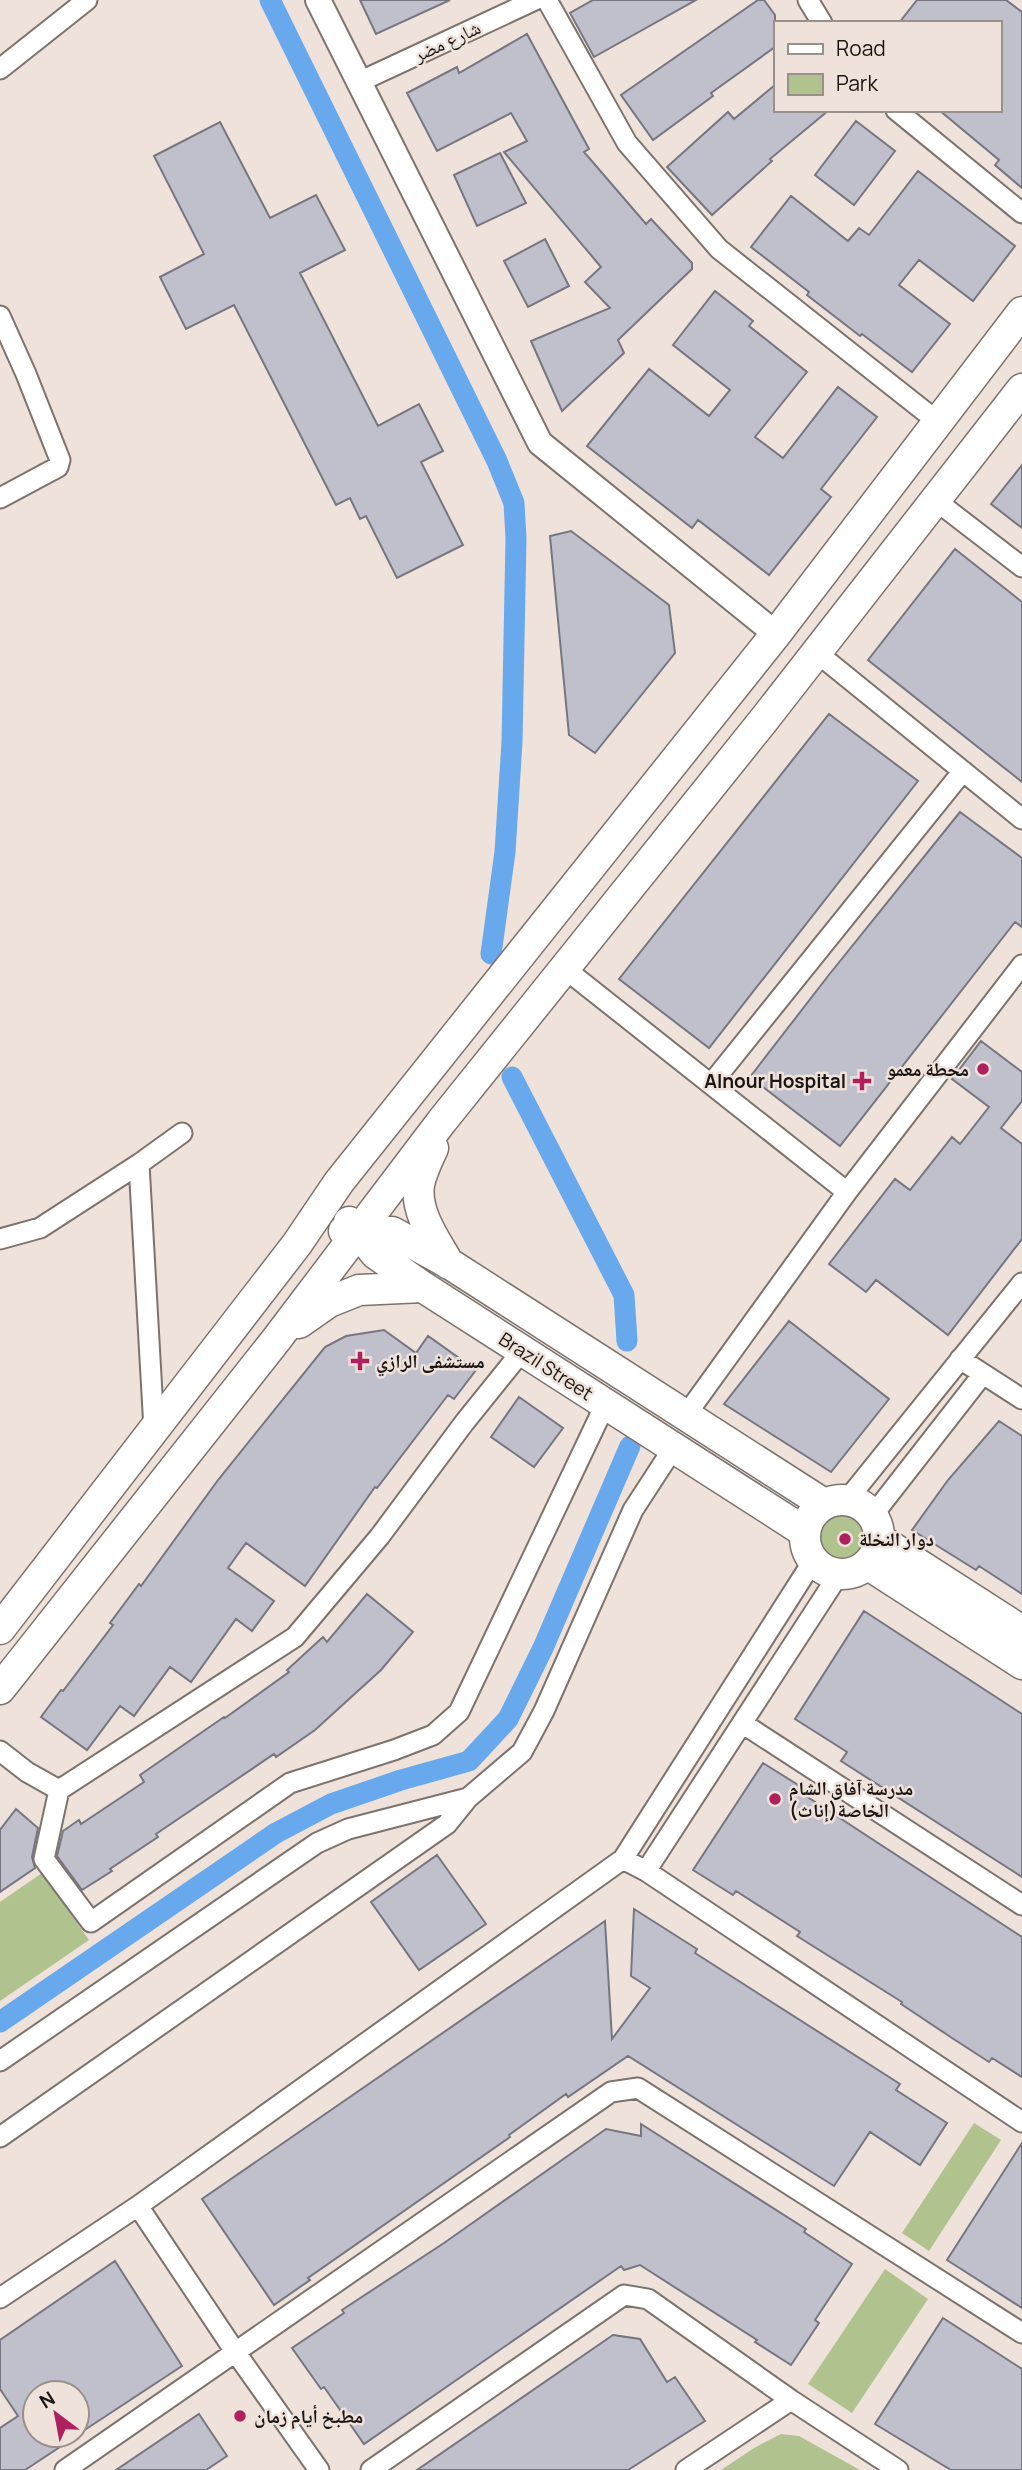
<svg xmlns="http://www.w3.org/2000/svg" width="1022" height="2470" viewBox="0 0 1022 2470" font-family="Manrope,'Noto Naskh Arabic',sans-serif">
<rect width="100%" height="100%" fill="#efe2db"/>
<!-- green -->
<path fill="#b0c28e" d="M821 1537a21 21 0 1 1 42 0a21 21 0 1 1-42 0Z
M 42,1873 L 89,1940 L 0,2001 L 0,1902 Z
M 974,2123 L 1001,2140 L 929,2251 L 902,2233 Z
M 885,2269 L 928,2299 L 852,2413 L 808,2384 Z
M 781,2434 L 799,2436 L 860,2470 L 721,2470 L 754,2448 Z"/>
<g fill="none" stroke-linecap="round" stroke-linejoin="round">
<!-- canal -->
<path stroke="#68a8ed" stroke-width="21" d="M 270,0 L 497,461 L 514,503 L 516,538 L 512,742 L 505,852 L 491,954
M 512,1077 L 624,1295 L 627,1341
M 0,2022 L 276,1833 L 331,1804 L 401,1780 L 469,1761 L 508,1719 L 543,1648 L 630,1446"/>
</g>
<!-- building -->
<path fill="#c0c0cc" stroke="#767681" stroke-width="2" d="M 360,0 L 450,0 L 376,34 Z
M 593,0 L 696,0 L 594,57 L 570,13 Z
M 758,0 L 764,0 L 775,15 L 775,47 L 711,93 L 713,96 L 653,140 L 621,95 Z
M 917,0 L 1006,0 L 1022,12 L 1022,188 L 995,165 L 999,160 L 939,110 L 999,110 L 999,23 L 899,23 Z
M 527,34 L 589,149 L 584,152 L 646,224 L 651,219 L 692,263 L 692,269 L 618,340 L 624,353 L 562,411 L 531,341 L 610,308 L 585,282 L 601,267 L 504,152 L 527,141 L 511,113 L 437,151 L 407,93 L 457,67 L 459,73 Z
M 775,85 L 775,110 L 829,110 L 770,159 L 772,161 L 712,215 L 667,167 L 728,112 L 734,119 Z
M 856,121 L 895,151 L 854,205 L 815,175 Z
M 220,122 L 270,218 L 316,195 L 345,250 L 300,273 L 378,426 L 419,404 L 443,451 L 421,462 L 463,545 L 397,578 L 366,516 L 360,519 L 350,498 L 336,505 L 234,305 L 186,329 L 160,277 L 204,254 L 154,156 Z
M 500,153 L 526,203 L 477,226 L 454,175 Z
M 918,171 L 1015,246 L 973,301 L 919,260 L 899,285 L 950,324 L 912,372 L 862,334 L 860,336 L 807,295 L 809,292 L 751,247 L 791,196 L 848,241 L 859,228 L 869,235 Z
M 545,239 L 569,286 L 528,307 L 504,261 Z
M 715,291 L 753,321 L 749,326 L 807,372 L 755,437 L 783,458 L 838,387 L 877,417 L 821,489 L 831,497 L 769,575 L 698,520 L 692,528 L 587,446 L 649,369 L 709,416 L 730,390 L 673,345 Z
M 1022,465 L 1022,528 L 991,504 Z
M 571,531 L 669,605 L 675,653 L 595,753 L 569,735 L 550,536 Z
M 955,549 L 1022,602 L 1022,782 L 868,660 Z
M 829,714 L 918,781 L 709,1048 L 619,979 Z
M 960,812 L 1022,858 L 1022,927 L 1015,922 L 840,1146 L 750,1077 L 828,976 Z
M 981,1041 L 1022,1072 L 1022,1101 L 1001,1128 L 1022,1144 L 1022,1239 L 948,1335 L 876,1280 L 866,1292 L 829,1264 L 895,1179 L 910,1190 L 952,1137 L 960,1144 L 989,1107 L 952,1079 Z
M 789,1321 L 889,1399 L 831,1472 L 724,1404 Z
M 384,1330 L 416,1353 L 428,1336 L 476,1370 L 454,1399 L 448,1395 L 377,1488 L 375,1487 L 305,1586 L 246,1543 L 228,1568 L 274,1601 L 252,1631 L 236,1619 L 191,1682 L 170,1667 L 134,1716 L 120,1706 L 87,1750 L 41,1717 L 61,1690 L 63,1691 L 113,1625 L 110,1623 L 139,1584 L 141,1586 L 218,1480 L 325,1347 L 346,1336 Z
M 519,1397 L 563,1428 L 534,1467 L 491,1437 Z
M 999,1421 L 1022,1436 L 1022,1594 L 979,1566 L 976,1570 L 912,1530 L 948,1480 Z
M 367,1594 L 413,1632 L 381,1670 L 315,1730 L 276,1757 L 274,1754 L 156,1834 L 158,1837 L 110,1869 L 112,1871 L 82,1890 L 57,1856 L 63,1831 L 79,1820 L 81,1824 L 144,1782 L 140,1775 L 224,1717 L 225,1718 L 289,1672 L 287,1670 L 323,1637 L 327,1642 Z
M 864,1611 L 1022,1714 L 1022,1877 L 841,1761 L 847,1752 L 795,1719 Z
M 763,1763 L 803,1788 L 800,1792 L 1022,1937 L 1022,2077 L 992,2058 L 989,2062 L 952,2038 L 901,2004 L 902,2002 L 797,1936 L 800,1932 L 736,1891 L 733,1895 L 693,1870 Z
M 16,1809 L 38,1828 L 32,1857 L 35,1868 L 0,1892 L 0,1830 Z
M 437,1855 L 486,1924 L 419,1970 L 371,1902 Z
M 634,1909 L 697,1949 L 695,1953 L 900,2084 L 896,2090 L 947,2123 L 920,2165 L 870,2132 L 834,2186 L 628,2056 L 568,2097 L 566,2094 L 509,2135 L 510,2137 L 308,2278 L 310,2280 L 274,2305 L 202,2199 L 605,1921 L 612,2039 L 650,1988 L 631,1976 Z
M 641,2124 L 806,2229 L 804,2232 L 852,2264 L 815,2320 L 819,2323 L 791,2365 L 755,2342 L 757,2340 L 640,2265 L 624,2270 L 621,2266 L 364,2444 L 324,2387 L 321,2389 L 292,2348 L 344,2313 L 342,2310 L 444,2243 L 606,2129 L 641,2136 Z
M 1022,2143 L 1022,2308 L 947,2260 Z
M 115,2261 L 182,2366 L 77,2435 L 77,2393 L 35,2393 L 35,2435 L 78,2435 L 25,2470 L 0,2470 L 0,2428 L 18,2416 L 0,2389 L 0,2340 Z
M 943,2318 L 1022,2369 L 1022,2470 L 951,2470 L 875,2424 Z
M 613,2335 L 640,2339 L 667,2382 L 675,2377 L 705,2421 L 628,2470 L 417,2470 Z
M 199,2414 L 227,2456 L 206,2470 L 116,2470 Z"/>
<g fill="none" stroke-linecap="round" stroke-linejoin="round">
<!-- minor casing -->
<g stroke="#7e736c" stroke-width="23">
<path id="minor" d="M 547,0 L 627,143 L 719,249 L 938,422
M 808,0 L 822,23
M 0,69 L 87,0
M 359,82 L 535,0
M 896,110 L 1022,213
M 0,316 L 26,374 L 60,460 L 58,467 L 0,498
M 935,500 L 1022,567
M 816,652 L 1022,819
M 564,968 L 847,1192
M 711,1084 L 963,771
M 139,1164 L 182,1133
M 0,1239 L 40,1228 L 139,1164 L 154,1429
M 960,1359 L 1022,1399
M 686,1415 L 847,1192 L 1022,965
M 847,1500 L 1022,1283
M 873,1515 L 983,1374
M 742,1723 L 1022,1905
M 0,1751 L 27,1772 L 59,1790 L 295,1637 L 380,1536 L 464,1423 L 522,1351
M 59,1790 L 44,1859 L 91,1922 L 290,1783 L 394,1750 L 433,1735 L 459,1712 L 605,1405
M 623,1859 L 646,1871 L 1022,2122
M 646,1871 L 839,1574
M 0,2061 L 317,1843 L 348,1829 L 468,1798 L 522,1752 L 544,1711 L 633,1510 L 674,1447
M 0,2137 L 447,1824 L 468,1798
M 138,2206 L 236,2353 L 319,2470
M 0,2298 L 138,2206 L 623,1859 L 813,1561
M 65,2470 L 611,2092 L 638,2088 L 1022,2333
M 371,2470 L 624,2295 L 648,2299 L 791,2400 L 898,2470
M 686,2470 L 791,2400"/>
</g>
<!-- major casing -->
<g stroke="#7e736c" stroke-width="28">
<path id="major" d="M 318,0 L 540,443 L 776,634"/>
</g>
<!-- highway casing -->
<g stroke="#7e736c" stroke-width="33">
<path id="highway" d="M 433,1148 C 428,1159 421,1173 419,1185 C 415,1213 436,1241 449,1264
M 349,1222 L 376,1254 L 423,1287 L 805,1532
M 344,1231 L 392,1232 L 450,1264 L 824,1504
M 299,1323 L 329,1302 L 359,1290 L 423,1287
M805 1537a37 37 0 1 1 74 0a37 37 0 1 1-74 0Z
M 879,1539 L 1022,1631
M 867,1564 L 1022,1664
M 0,1629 L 297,1244 L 339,1182 L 776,634 L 1022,312
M 0,1689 L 276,1340 L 442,1121 L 763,721 L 1022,389"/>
</g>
<!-- minor -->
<use href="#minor" stroke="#fff" stroke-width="19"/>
<!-- major -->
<use href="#major" stroke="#fff" stroke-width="24"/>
<!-- highway -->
<use href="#highway" stroke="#fff" stroke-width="30"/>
</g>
<!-- markers -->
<g fill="#ad215f" stroke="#efe2db" stroke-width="2.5">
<circle cx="983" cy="1069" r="7"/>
<path d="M858.5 1070.5h7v7h7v7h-7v7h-7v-7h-7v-7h7z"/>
<path d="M356.5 1350.5h7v7h7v7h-7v7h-7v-7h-7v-7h7z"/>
<circle cx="845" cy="1539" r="7"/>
<circle cx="775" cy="1799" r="7"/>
<circle cx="240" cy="2416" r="7"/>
</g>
<g text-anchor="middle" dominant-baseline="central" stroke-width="5" stroke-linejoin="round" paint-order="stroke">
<!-- street labels -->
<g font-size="19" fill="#1a1513" stroke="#efe2db">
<text transform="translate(447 41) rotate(-25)">شارع مضر</text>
<text transform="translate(546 1366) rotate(33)">Brazil Street</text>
</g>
<!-- poi labels -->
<g font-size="19" font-weight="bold" fill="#1a1513" stroke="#efe2db" text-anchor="start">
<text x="969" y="1069" text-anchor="end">محطة معمو</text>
<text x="846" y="1081" text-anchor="end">Alnour Hospital</text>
<text x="376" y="1361">مستشفى الرازي</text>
<text x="859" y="1539">دوار النخلة</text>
<text x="789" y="1788">مدرسة آفاق الشام<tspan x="789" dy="22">الخاصة(إناث)</tspan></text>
<text x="254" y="2416">مطبخ أيام زمان</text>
</g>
</g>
<!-- legend -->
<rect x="774" y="21" width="228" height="91" fill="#efe2db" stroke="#9a908b" stroke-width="2"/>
<rect x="788" y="44" width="35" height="10" fill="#ffffff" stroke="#9a908b" stroke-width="2"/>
<text x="836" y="56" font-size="21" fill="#1a1513">Road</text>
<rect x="788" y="74" width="35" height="21" fill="#b0c28e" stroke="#9a908b" stroke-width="2"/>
<text x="836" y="91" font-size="21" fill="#1a1513">Park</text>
<!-- north arrow -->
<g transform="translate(56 2414) rotate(328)"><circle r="33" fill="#efe2db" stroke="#9a908b" stroke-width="2"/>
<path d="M0-5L12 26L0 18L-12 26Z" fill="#ad215f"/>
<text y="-10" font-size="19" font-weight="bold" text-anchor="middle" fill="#1a1513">N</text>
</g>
</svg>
